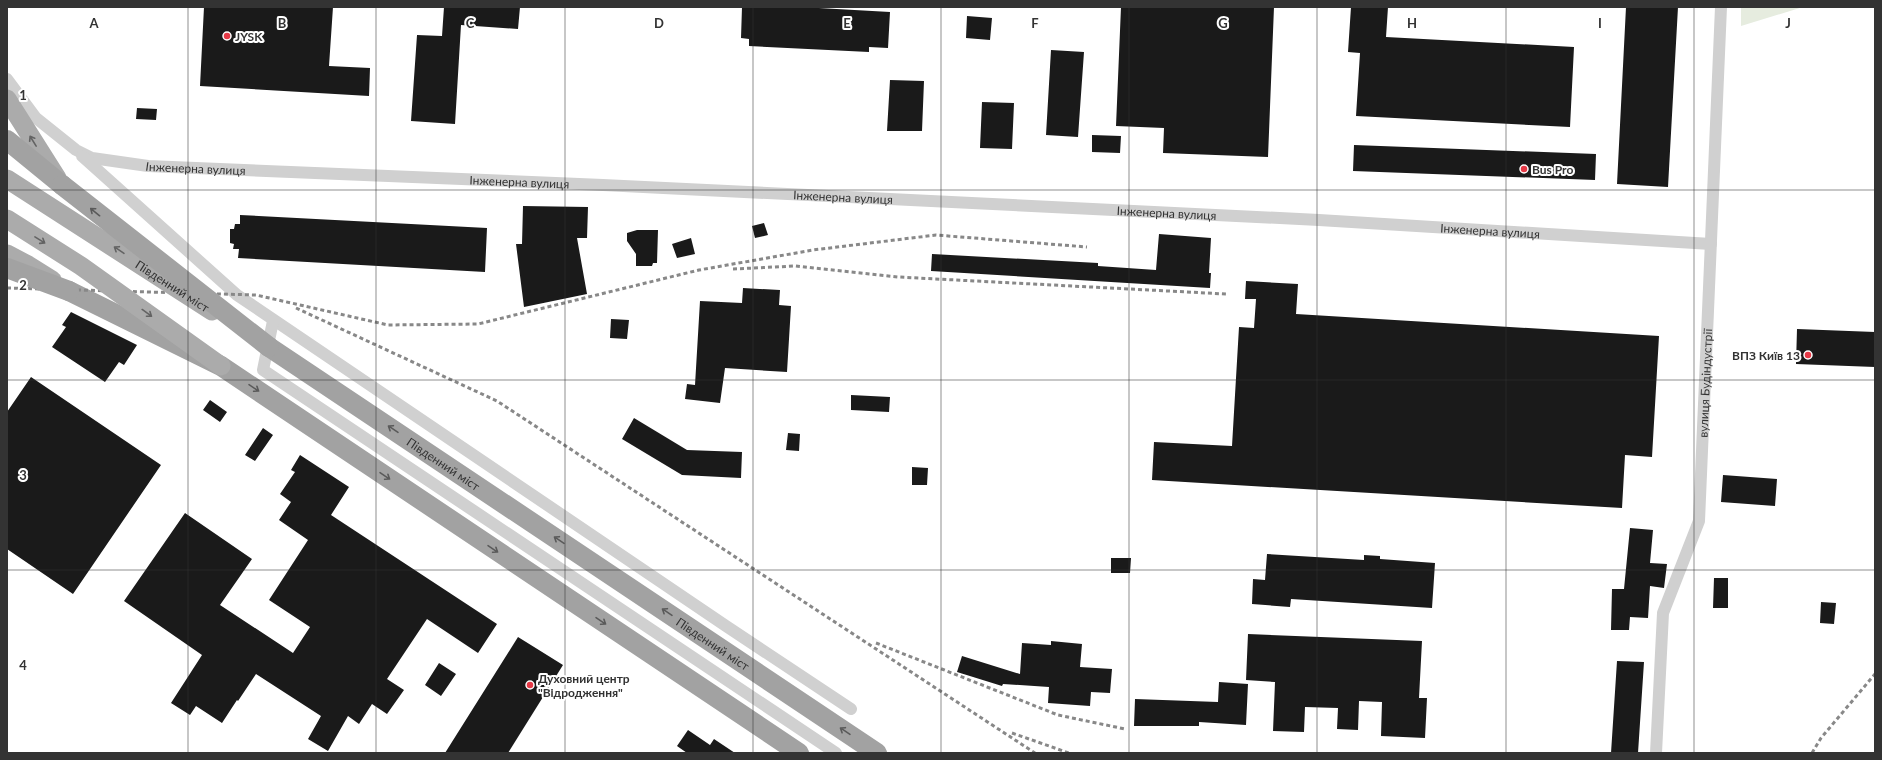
<svg xmlns="http://www.w3.org/2000/svg" width="1882" height="760" viewBox="0 0 1882 760" font-family="Lato,sans-serif">
<rect width="100%" height="100%" fill="#fff"/>
<!-- green -->
<path fill="#e6ecdf" d="M 1741,7 L 1803,7 L 1741,26 Z"/>
<!-- building -->
<path fill="#1a1a1a" d="M 204,7 L 333,7 L 329,66 L 370,68 L 369,96 L 200,86 Z
M 444,7 L 520,7 L 518,29 L 461,25 L 455,124 L 411,121 L 417,35 L 442,36 Z
M 742,7 L 801,7 L 890,12 L 888,48 L 869,47 L 869,52 L 749,46 L 749,39 L 741,38 Z
M 1121,7 L 1274,7 L 1268,157 L 1163,153 L 1164,128 L 1116,126 Z
M 1351,7 L 1388,7 L 1386,37 L 1574,47 L 1570,127 L 1356,116 L 1360,53 L 1348,52 Z
M 1626,7 L 1678,7 L 1668,187 L 1617,184 Z
M 967,16 L 992,18 L 990,40 L 966,38 Z
M 1051,50 L 1084,52 L 1078,137 L 1046,135 Z
M 890,80 L 924,81 L 922,131 L 887,131 Z
M 982,102 L 1014,103 L 1012,149 L 980,148 Z
M 137,108 L 157,109 L 156,120 L 136,119 Z
M 1092,135 L 1121,136 L 1120,153 L 1092,152 Z
M 1354,145 L 1596,154 L 1595,180 L 1353,171 Z
M 523,206 L 588,207 L 587,238 L 577,238 L 587,294 L 524,307 L 516,244 L 522,244 Z
M 240,215 L 487,228 L 485,272 L 238,258 L 239,249 L 233,249 L 234,244 L 230,243 L 230,229 L 234,229 L 235,224 L 240,224 Z
M 764,223 L 768,235 L 755,238 L 752,226 Z
M 637,230 L 658,230 L 657,263 L 653,263 L 652,266 L 636,266 L 636,254 L 627,241 L 627,233 Z
M 1159,234 L 1211,238 L 1209,273 L 1211,273 L 1210,288 L 931,271 L 932,254 L 1098,263 L 1098,266 L 1156,270 Z
M 691,238 L 695,254 L 677,258 L 672,244 Z
M 1246,281 L 1298,284 L 1296,314 L 1659,336 L 1652,457 L 1625,455 L 1622,508 L 1152,480 L 1154,442 L 1232,446 L 1239,327 L 1254,328 L 1256,299 L 1245,299 Z
M 743,288 L 780,290 L 779,305 L 791,306 L 787,372 L 725,368 L 720,403 L 685,399 L 687,384 L 695,385 L 700,301 L 742,303 Z
M 71,312 L 137,345 L 124,365 L 119,362 L 105,382 L 52,347 L 66,327 L 62,325 Z
M 611,319 L 629,320 L 627,339 L 610,338 Z
M 1797,329 L 1875,332 L 1875,367 L 1796,364 Z
M 31,377 L 161,465 L 73,594 L 7,549 L 7,412 Z
M 851,395 L 890,397 L 889,412 L 851,410 Z
M 210,400 L 227,412 L 220,422 L 203,410 Z
M 634,418 L 687,450 L 742,452 L 741,478 L 682,475 L 622,439 Z
M 263,428 L 273,435 L 255,461 L 245,455 Z
M 788,433 L 800,434 L 799,451 L 786,450 Z
M 300,455 L 349,487 L 331,515 L 497,624 L 478,653 L 427,619 L 387,679 L 404,690 L 387,714 L 372,704 L 359,724 L 348,716 L 328,751 L 308,739 L 321,716 L 256,674 L 238,701 L 237,700 L 222,723 L 196,706 L 190,715 L 171,703 L 202,655 L 124,601 L 185,513 L 252,559 L 220,605 L 293,653 L 310,627 L 269,600 L 308,540 L 279,520 L 291,502 L 280,494 L 295,472 L 291,470 Z
M 912,467 L 928,468 L 927,485 L 912,485 Z
M 1723,475 L 1777,479 L 1775,506 L 1721,502 Z
M 1630,528 L 1653,530 L 1650,563 L 1667,564 L 1664,588 L 1650,586 L 1648,618 L 1630,617 L 1629,630 L 1611,630 L 1612,589 L 1624,589 Z
M 1267,554 L 1364,560 L 1364,555 L 1380,556 L 1380,559 L 1435,563 L 1432,608 L 1291,599 L 1290,607 L 1252,604 L 1253,579 L 1265,580 Z
M 1111,558 L 1131,558 L 1130,573 L 1111,573 Z
M 1714,578 L 1728,578 L 1728,608 L 1713,608 Z
M 1821,602 L 1836,603 L 1834,624 L 1820,623 Z
M 1248,634 L 1422,641 L 1419,698 L 1427,698 L 1425,738 L 1381,736 L 1382,702 L 1359,701 L 1358,730 L 1337,729 L 1338,708 L 1305,707 L 1304,732 L 1273,731 L 1275,682 L 1246,680 Z
M 518,637 L 563,665 L 508,753 L 445,753 Z
M 1051,641 L 1082,644 L 1080,667 L 1112,669 L 1110,693 L 1091,692 L 1090,706 L 1048,703 L 1049,687 L 1003,684 L 1002,686 L 957,672 L 962,656 L 1020,674 L 1022,643 L 1051,645 Z
M 1617,661 L 1644,662 L 1638,753 L 1611,753 Z
M 439,663 L 456,674 L 441,696 L 425,685 Z
M 1219,682 L 1248,684 L 1246,725 L 1199,722 L 1199,726 L 1134,726 L 1135,699 L 1218,702 Z
M 688,730 L 710,745 L 714,739 L 735,753 L 687,753 L 677,746 Z"/>
<g fill="none" stroke-linecap="round" stroke-linejoin="round">
<!-- minor -->
<g stroke="#d0d0d0" stroke-width="12">
<path id="s1" d="M 7,79 L 36,118 L 76,150 L 92,158 L 148,166 L 603,185 L 1319,220 L 1711,244"/>
<path d="M 82,156 L 237,295 L 726,626 L 851,709"/>
<path d="M 273,321 L 263,370 L 836,753"/>
<path id="s2" d="M 1656,753 L 1663,613 L 1699,521 L 1721,7"/>
</g>
<!-- primary -->
<path stroke="#ababab" stroke-width="19" d="M 7,99 L 57,178"/>
<!-- trunk -->
<g stroke="#a2a2a2" stroke-width="20">
<path d="M 7,140 L 62,185"/>
<path d="M 69,291 L 221,366 L 799,753"/>
<path id="s3" d="M 269,347 L 877,753"/>
</g>
<!-- rail -->
<path stroke="#888" stroke-width="3" stroke-dasharray="4 3" stroke-linecap="butt" d="M 733,269 L 795,266 L 898,277 L 1226,294
M 7,288 L 256,295 L 388,325 L 478,324 L 699,270 L 813,250 L 936,235 L 1087,247
M 296,308 L 497,401 L 1035,753
M 876,643 L 1058,715 L 1125,729
M 1012,733 L 1069,753
M 1812,753 L 1821,738 L 1875,674"/>
<!-- primary-bridge -->
<g stroke="#ababab" stroke-width="19">
<path id="s4" d="M 7,179 L 212,311"/>
<path d="M 7,219 L 81,266 L 221,366"/>
<path d="M 7,254 L 28,265 L 52,280"/>
</g>
<!-- trunk-bridge -->
<path stroke="#a2a2a2" stroke-width="20" d="M 62,185 L 269,347
M 7,268 L 69,291"/>
</g>
<!-- one-way arrows -->
<defs><path id="oneway-shaft" d="M-6 0H5M1.5-3L5.5 0L1.5 3" fill="none" stroke-width="1.6" stroke-linecap="round" stroke-linejoin="round"/></defs>
<g stroke="#636363">
<use href="#oneway-shaft" transform="translate(33 141) rotate(-122)"/>
<use href="#oneway-shaft" transform="translate(40 240) rotate(32)"/>
<use href="#oneway-shaft" transform="translate(119 250) rotate(-146)"/>
<use href="#oneway-shaft" transform="translate(147 313) rotate(36)"/>
</g>
<g stroke="#5a5a5a">
<use href="#oneway-shaft" transform="translate(95 212) rotate(-141)"/>
<use href="#oneway-shaft" transform="translate(254 388) rotate(34)"/>
<use href="#oneway-shaft" transform="translate(393 429) rotate(-146)"/>
<use href="#oneway-shaft" transform="translate(385 476) rotate(34)"/>
<use href="#oneway-shaft" transform="translate(559 540) rotate(-146)"/>
<use href="#oneway-shaft" transform="translate(493 549) rotate(34)"/>
<use href="#oneway-shaft" transform="translate(667 612) rotate(-146)"/>
<use href="#oneway-shaft" transform="translate(601 621) rotate(34)"/>
<use href="#oneway-shaft" transform="translate(845 731) rotate(-146)"/>
</g>
<!-- grid -->
<path fill="none" stroke="#333" stroke-width="1" stroke-opacity="0.55" d="M 188,7 L 188,753M 376,7 L 376,753M 565,7 L 565,753M 753,7 L 753,753M 941,7 L 941,753M 1129,7 L 1129,753M 1317,7 L 1317,753M 1506,7 L 1506,753M 1694,7 L 1694,753M 7,190 L 1875,190M 7,380 L 1875,380M 7,570 L 1875,570"/>
<!-- markers -->
<g fill="#e63946" stroke="#fff" stroke-width="1.5">
<circle cx="227" cy="36" r="4"/>
<circle cx="1524" cy="169" r="4"/>
<circle cx="1808" cy="355" r="4"/>
<circle cx="530" cy="685" r="4"/>
</g>
<g text-anchor="middle" dominant-baseline="central" stroke-width="4" stroke-linejoin="round" paint-order="stroke">
<!-- poi labels -->
<g font-size="12" font-weight="bold" fill="#333" stroke="#fff" text-anchor="start">
<text x="235" y="36">JYSK</text>
<text x="1532" y="169">Bus Pro</text>
<text x="1800" y="355" text-anchor="end">ВПЗ Київ 13</text>
<text x="538" y="678">Духовний центр<tspan x="538" dy="14">"Відродження"</tspan></text>
</g>
<!-- street labels -->
<g font-size="12" fill="#333" stroke="#fff">
<text stroke="none"><textPath href="#s1" startOffset="222">Інженерна вулиця</textPath></text>
<text stroke="none"><textPath href="#s1" startOffset="546">Інженерна вулиця</textPath></text>
<text stroke="none"><textPath href="#s1" startOffset="870">Інженерна вулиця</textPath></text>
<text stroke="none"><textPath href="#s1" startOffset="1194">Інженерна вулиця</textPath></text>
<text stroke="none"><textPath href="#s1" startOffset="1518">Інженерна вулиця</textPath></text>
<text stroke="none"><textPath href="#s4" startOffset="197">Південний міст</textPath></text>
<text stroke="none"><textPath href="#s2" startOffset="377">вулиця Будіндустрії</textPath></text>
<text stroke="none"><textPath href="#s3" startOffset="210">Південний міст</textPath></text>
<text stroke="none"><textPath href="#s3" startOffset="534">Південний міст</textPath></text>
</g>
</g>
<g font-size="13" text-anchor="middle" font-weight="bold" fill="#333" stroke="#fff" stroke-width="4" stroke-linejoin="round" paint-order="stroke">
<text x="94" y="28">A</text>
<text x="282" y="28">B</text>
<text x="470" y="28">C</text>
<text x="659" y="28">D</text>
<text x="847" y="28">E</text>
<text x="1035" y="28">F</text>
<text x="1223" y="28">G</text>
<text x="1412" y="28">H</text>
<text x="1600" y="28">I</text>
<text x="1788" y="28">J</text>
<text x="23" y="100">1</text>
<text x="23" y="290">2</text>
<text x="23" y="480">3</text>
<text x="23" y="670">4</text>
</g>
<!-- border -->
<rect width="1882" height="760" fill="none" stroke="#333333" stroke-width="16"/>
</svg>
